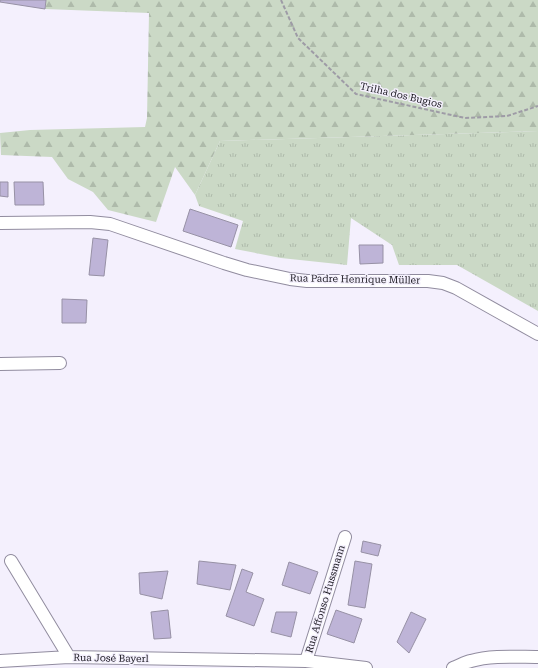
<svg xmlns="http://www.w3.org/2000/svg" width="538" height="668" viewBox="0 0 538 668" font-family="'Roboto Serif',serif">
<defs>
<pattern id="grass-tufts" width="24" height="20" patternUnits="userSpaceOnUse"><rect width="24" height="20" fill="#cbd9c6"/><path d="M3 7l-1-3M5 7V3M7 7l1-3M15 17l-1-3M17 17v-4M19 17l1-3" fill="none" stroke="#aebaaa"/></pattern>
<pattern id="forest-firs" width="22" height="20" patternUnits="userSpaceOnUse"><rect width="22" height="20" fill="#cbd9c6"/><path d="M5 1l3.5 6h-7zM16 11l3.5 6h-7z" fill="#aebaaa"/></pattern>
</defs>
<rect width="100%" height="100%" fill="#f4f0fd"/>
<!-- grass -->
<path fill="url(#grass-tufts)" d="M 538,131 L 538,311 L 457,265 L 399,265 L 392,245 L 351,218 L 347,265 L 281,258 L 235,249 L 243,221 L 199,206 L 195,195 L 220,141 Z"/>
<!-- forest -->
<path fill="url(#forest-firs)" d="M 46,0 L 538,0 L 538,131 L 220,141 L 195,195 L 175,167 L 156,222 L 108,210 L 93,192 L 68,179 L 52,157 L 1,155 L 0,133 L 30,130 L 145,127 L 147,118 L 149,13 L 45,9 Z"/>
<!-- building -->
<path fill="#beb4d7" stroke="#9791a5" d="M 0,0 L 46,0 L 45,9 L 0,2 Z
M 0,182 L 8,182 L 8,197 L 0,196 Z
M 14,182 L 43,182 L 44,205 L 15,205 Z
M 190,209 L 238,225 L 231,247 L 183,231 Z
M 93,238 L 108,240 L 104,276 L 89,275 Z
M 359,245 L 383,245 L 383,263 L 360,264 Z
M 62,299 L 87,300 L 86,323 L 62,323 Z
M 363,541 L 381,545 L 378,556 L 361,552 Z
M 199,561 L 236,565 L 230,590 L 197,584 Z
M 355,561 L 372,564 L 365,608 L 348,605 Z
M 289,562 L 318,572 L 310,594 L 282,585 Z
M 242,569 L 253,573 L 246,592 L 264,599 L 254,626 L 226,616 Z
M 168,571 L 162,599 L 140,594 L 139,573 Z
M 168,610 L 171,638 L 154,639 L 151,612 Z
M 336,610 L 362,619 L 354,643 L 327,634 Z
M 276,612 L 297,612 L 291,637 L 271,632 Z
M 411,612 L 426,619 L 409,653 L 397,642 Z"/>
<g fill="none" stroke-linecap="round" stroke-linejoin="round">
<!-- street casing -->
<g stroke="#918c9f" stroke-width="14">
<path id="street" d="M 0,223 L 90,222 L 110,224 L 224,263 L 247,270 L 290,279 L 307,281 L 428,281 L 443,283 L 456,288 L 538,334
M 0,364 L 60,363
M 11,561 L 69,657
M 0,661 L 69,657 L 306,661 L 366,668
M 306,661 L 345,537
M 453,668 C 459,666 465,662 471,661 C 491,655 517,657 538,657"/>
</g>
<!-- path -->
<path stroke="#9e9ba6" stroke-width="2" stroke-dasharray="4 2" stroke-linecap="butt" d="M 281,0 L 298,38 L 356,94 L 465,118 L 507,116 L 538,106"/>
<!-- street -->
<use href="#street" stroke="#fff" stroke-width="12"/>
</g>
<g text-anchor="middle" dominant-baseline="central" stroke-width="3" stroke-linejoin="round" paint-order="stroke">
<!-- street labels -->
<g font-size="10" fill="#1d1b23" stroke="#f4f0fd">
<text transform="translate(401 95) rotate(13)">Trilha dos Bugios</text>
<text transform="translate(355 279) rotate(1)">Rua Padre Henrique Müller</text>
<text transform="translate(325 599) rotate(-73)">Rua Affonso Hussmann</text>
<text transform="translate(111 658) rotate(1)">Rua José Bayerl</text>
</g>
</g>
</svg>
